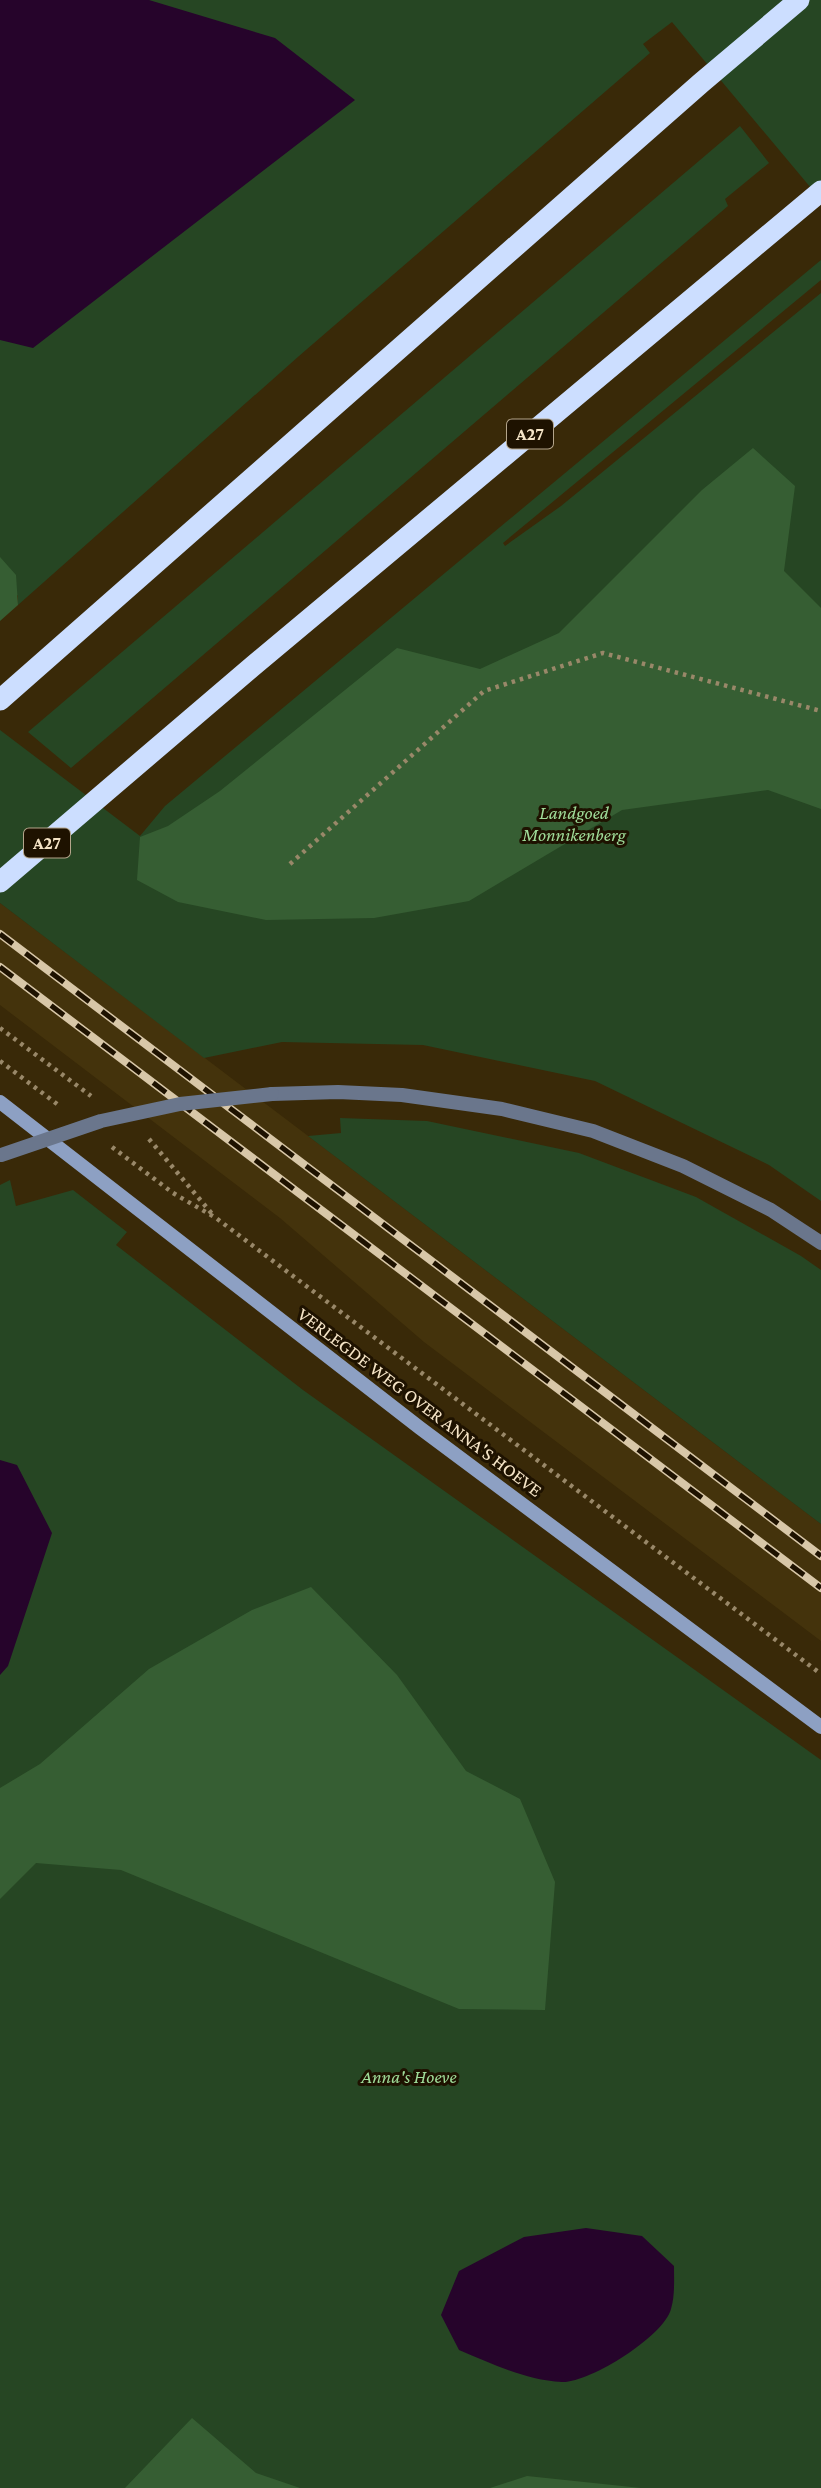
<svg xmlns="http://www.w3.org/2000/svg" width="821" height="2488" viewBox="0 0 821 2488" font-family="'Crimson Pro',serif">
<rect width="100%" height="100%" fill="#392908"/>
<!-- built -->
<path fill="#44330c" d="M 0,903 L 821,1524 L 821,1641 L 424,1342 L 280,1218 L 0,1005 Z"/>
<!-- green -->
<path fill="#264623" d="M 0,0 L 821,0 L 821,200 L 672,22 L 643,44 L 650,53 L 299,356 L 18,605 L 18,595 L 0,610 Z
M 740,126 L 769,163 L 725,199 L 728,206 L 71,768 L 28,732 Z
M 821,260 L 821,280 L 503,543 L 505,546 L 561,506 L 821,293 L 821,1201 L 769,1165 L 595,1081 L 423,1045 L 282,1042 L 204,1058 L 0,903 L 0,730 L 140,836 L 165,806 Z
M 340,1118 L 427,1121 L 579,1153 L 696,1197 L 801,1256 L 821,1270 L 821,1524 L 308,1136 L 341,1133 Z
M 10,1180 L 16,1206 L 73,1190 L 127,1232 L 116,1245 L 303,1390 L 821,1760 L 821,2488 L 0,2488 L 0,1185 Z"/>
<!-- forest -->
<path fill="#365e33" d="M 753,448 L 795,486 L 784,571 L 821,608 L 821,809 L 768,790 L 622,810 L 469,901 L 374,918 L 266,920 L 178,902 L 137,880 L 140,837 L 168,826 L 220,791 L 397,648 L 480,669 L 559,633 L 702,490 Z
M 0,557 L 16,575 L 18,605 L 0,621 Z
M 311,1587 L 397,1675 L 466,1771 L 520,1799 L 555,1882 L 545,2010 L 459,2009 L 121,1870 L 36,1863 L 0,1899 L 0,1788 L 40,1764 L 149,1669 L 252,1610 Z
M 192,2418 L 256,2473 L 300,2488 L 125,2488 Z
M 527,2476 L 641,2488 L 490,2488 Z"/>
<!-- water -->
<path fill="#26042b" d="M 0,0 L 149,0 L 275,38 L 355,100 L 33,348 L 0,340 Z
M 0,1460 L 17,1465 L 52,1533 L 8,1666 L 0,1675 Z
M 586,2228 L 642,2236 L 674,2266 C 674,2279 675,2296 671,2309 C 664,2336 590,2383 562,2382 C 525,2380 493,2364 459,2350 L 441,2315 L 459,2271 L 524,2237 Z"/>
<g fill="none" stroke-linecap="round" stroke-linejoin="round">
<!-- path -->
<path stroke="#998869" stroke-width="4.5" stroke-dasharray="3.5 5" stroke-linecap="butt" d="M 290,864 L 484,691 L 603,653 L 821,711
M 0,1028 L 91,1096
M 0,1061 L 61,1107
M 149,1139 L 213,1215
M 112,1147 L 173,1193 L 216,1218 L 821,1674"/>
<!-- service -->
<path stroke="#6a768c" stroke-width="14" d="M 272,1094 L 338,1092 L 402,1095 L 502,1109 L 593,1131 L 683,1166 L 771,1210 L 821,1243"/>
<!-- secondary -->
<path stroke="#8da0c3" stroke-width="14" d="M 0,1102 L 420,1428 L 821,1727"/>
<!-- motorway -->
<path stroke="#ccdeff" stroke-width="21" d="M 0,700 L 701,83 L 799,0
M 0,882 L 253,666 L 821,191"/>
<!-- rail casing -->
<g stroke="#d8c7a8" stroke-width="8">
<path id="rail" d="M 0,934 L 821,1556
M 0,967 L 821,1588"/>
</g>
<!-- rail -->
<use href="#rail" stroke="#1e1200" stroke-width="5" stroke-dasharray="16" stroke-linecap="butt"/>
<!-- service-bridge -->
<path stroke="#6a768c" stroke-width="14" d="M 1,1155 L 101,1121 L 180,1104 L 272,1094"/>
</g>
<g text-anchor="middle" dominant-baseline="central" stroke-width="6" stroke-linejoin="round" paint-order="stroke">
<!-- shield labels -->
<g fill="#1e1200" stroke="#b4a58b" stroke-width="2">
<rect x="507" y="419.5" width="46" height="29" rx="5"/>
<rect x="24" y="828.5" width="46" height="29" rx="5"/>
</g>
<g font-size="18" font-weight="bold" fill="#f5e4c6">
<text x="530" y="434">A27</text>
<text x="47" y="843">A27</text>
</g>
<!-- park labels -->
<g font-size="19" font-style="italic" fill="#9fdc98" stroke="#1e1200">
<text x="574" y="812">Landgoed<tspan x="574" dy="22">Monnikenberg</tspan></text>
<text x="409" y="2076">Anna's Hoeve</text>
</g>
<!-- street labels -->
<g font-size="19" fill="#f5e4c6" stroke="#1e1200">
<text transform="translate(420 1402) rotate(37)">VERLEGDE WEG OVER ANNA'S HOEVE</text>
</g>
</g>
</svg>
